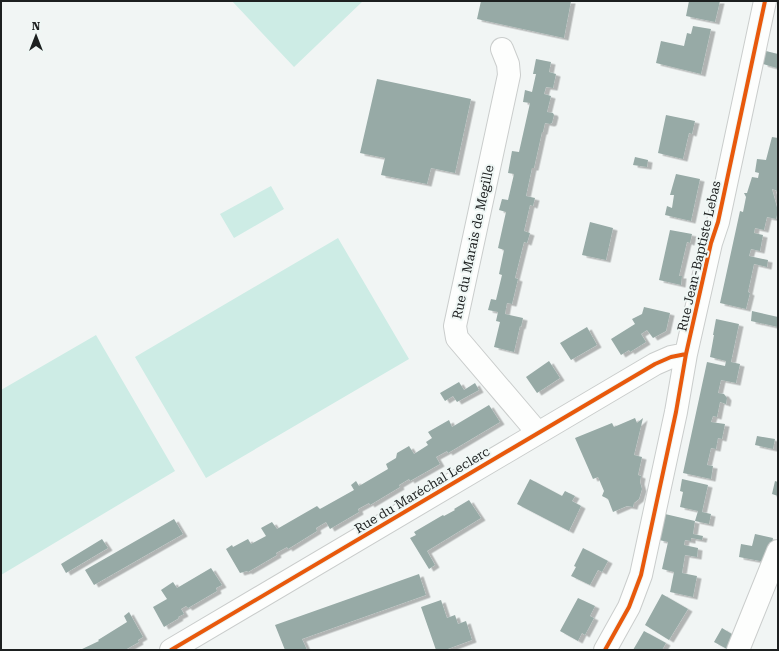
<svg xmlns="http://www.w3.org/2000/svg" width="779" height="651" viewBox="0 0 779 651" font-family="'Roboto Serif',serif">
<defs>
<filter id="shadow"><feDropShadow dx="4.5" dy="2.5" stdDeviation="0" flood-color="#0004"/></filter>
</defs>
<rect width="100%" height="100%" fill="#f1f5f4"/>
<!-- green -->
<path fill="#cdece5" d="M 232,1 L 363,1 L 294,67 Z
M 271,186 L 284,209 L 234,238 L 220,214 Z
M 338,238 L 409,359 L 206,478 L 135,357 Z
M 96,335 L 175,471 L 1,575 L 1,390 Z"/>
<!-- building -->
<path fill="#97aaa6" filter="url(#shadow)" d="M 481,1 L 571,1 L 564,38 L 477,19 Z
M 689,1 L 720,1 L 715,22 L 686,16 Z
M 693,26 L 711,29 L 701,74 L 656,63 L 661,41 L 684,46 L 687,33 L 691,34 Z
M 766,51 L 778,54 L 777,68 L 763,64 Z
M 536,59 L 551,62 L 549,72 L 556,74 L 553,88 L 546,87 L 544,94 L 551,96 L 547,112 L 553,113 L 554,115 L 552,123 L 550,124 L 545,123 L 543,132 L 542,132 L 534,168 L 532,168 L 526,196 L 535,198 L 533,206 L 530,205 L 524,231 L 530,233 L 527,243 L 524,242 L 515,278 L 518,279 L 512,304 L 507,303 L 505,314 L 523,318 L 521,327 L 520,326 L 514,352 L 494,347 L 500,322 L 496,321 L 498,312 L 488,310 L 491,299 L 496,300 L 502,275 L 499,274 L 504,250 L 498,248 L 506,212 L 499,210 L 502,199 L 508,200 L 514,174 L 508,173 L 512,151 L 519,152 L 530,103 L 523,102 L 525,90 L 532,92 L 536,74 L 533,74 Z
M 377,79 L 471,99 L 455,173 L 431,168 L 427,184 L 381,175 L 385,158 L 360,153 Z
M 666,115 L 695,121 L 692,134 L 689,133 L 683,159 L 658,153 Z
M 772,137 L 778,138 L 778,191 L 772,189 L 778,211 L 776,219 L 767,217 L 764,230 L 755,228 L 754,233 L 763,235 L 760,251 L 751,249 L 749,256 L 768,260 L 767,267 L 754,264 L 748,292 L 750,293 L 746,309 L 720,303 L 740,211 L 743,212 L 746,197 L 744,193 L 747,193 L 752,177 L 758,178 L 759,173 L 755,172 L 757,159 L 766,160 Z
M 635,157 L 648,160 L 647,167 L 633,165 Z
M 676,174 L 700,179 L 691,221 L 665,215 L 667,206 L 672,208 L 674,195 L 670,195 Z
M 590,222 L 613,228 L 606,260 L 582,255 Z
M 670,230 L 692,234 L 690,243 L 687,242 L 679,276 L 682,276 L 681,285 L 659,280 Z
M 644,307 L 670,313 L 666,331 L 653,338 L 647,330 L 641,334 L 646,342 L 630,352 L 629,350 L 621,355 L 611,339 L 635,324 L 632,319 L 642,314 Z
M 752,311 L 778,317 L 778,327 L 751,321 Z
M 716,319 L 739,324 L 731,362 L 740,364 L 736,383 L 721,380 L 718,393 L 724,394 L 727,398 L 726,404 L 720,402 L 717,417 L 713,416 L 711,422 L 725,424 L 722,439 L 718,438 L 716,449 L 711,448 L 707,465 L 713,466 L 711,479 L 683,473 L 707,362 L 725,366 L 726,361 L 710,357 L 714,335 L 713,335 Z
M 587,327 L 597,345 L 571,360 L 560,343 Z
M 549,361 L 560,378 L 537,393 L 526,377 Z
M 459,382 L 464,390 L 475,383 L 479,390 L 457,402 L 453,396 L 445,401 L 440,393 Z
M 489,405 L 500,422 L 448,453 L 447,451 L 436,457 L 440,464 L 410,481 L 409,479 L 399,485 L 400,487 L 370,505 L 369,503 L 358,509 L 359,512 L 330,529 L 326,522 L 316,528 L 317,531 L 288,549 L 287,547 L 276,553 L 277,555 L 248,572 L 247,571 L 240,573 L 226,549 L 232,545 L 233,547 L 248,539 L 251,544 L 266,536 L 261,528 L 272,522 L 277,529 L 317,506 L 320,509 L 354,490 L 351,485 L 356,481 L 359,486 L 388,469 L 386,464 L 396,458 L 397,453 L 409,446 L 414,454 L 428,445 L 426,442 L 432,438 L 428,432 L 449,420 L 452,427 Z
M 635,418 L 637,423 L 643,418 L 634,455 L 642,457 L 638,475 L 641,476 L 640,482 L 642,489 L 639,499 L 634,503 L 633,507 L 627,506 L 613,512 L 608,499 L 602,496 L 604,491 L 598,477 L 593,479 L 575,438 L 612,423 L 614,427 Z
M 757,436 L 775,439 L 773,449 L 755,445 Z
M 530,479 L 562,496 L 565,491 L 575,496 L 572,501 L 581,506 L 569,531 L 517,504 Z
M 682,479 L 708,485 L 702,512 L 711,514 L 709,524 L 695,521 L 698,511 L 680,507 L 683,492 L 680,491 Z
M 775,481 L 778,482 L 778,496 L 772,494 Z
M 469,500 L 481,518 L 427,551 L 435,565 L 429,569 L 410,538 L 416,535 L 414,532 L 443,515 L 444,516 L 455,510 L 454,509 Z
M 665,514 L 695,521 L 693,534 L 703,536 L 702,540 L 691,538 L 691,541 L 685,540 L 684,545 L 698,548 L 697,557 L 685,555 L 682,573 L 697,576 L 693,597 L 670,592 L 674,572 L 662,569 L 668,542 L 659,540 Z
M 174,519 L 183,534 L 94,585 L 85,570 Z
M 755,534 L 773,538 L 771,550 L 765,562 L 739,557 L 741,544 L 752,546 Z
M 102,539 L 108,548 L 66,573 L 61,564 Z
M 583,548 L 608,561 L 602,572 L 598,570 L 590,585 L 571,576 L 576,567 L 574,566 Z
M 211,568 L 222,585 L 216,588 L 217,591 L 188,608 L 186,606 L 181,609 L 184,614 L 178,617 L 179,618 L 164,627 L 153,607 L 167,599 L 161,590 L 173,582 L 177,588 Z
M 419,574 L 426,595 L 302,639 L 307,650 L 285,650 L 275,625 Z
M 662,594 L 688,609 L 669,640 L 645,625 Z
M 578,598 L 595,606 L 590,616 L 594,618 L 585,635 L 582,633 L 578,641 L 560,631 Z
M 441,600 L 447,618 L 455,615 L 458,624 L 466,621 L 472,640 L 445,650 L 436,650 L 421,607 Z
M 129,612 L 143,637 L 138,640 L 139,642 L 125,650 L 80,650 L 99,641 L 98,640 L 127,622 L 124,616 Z
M 722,628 L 735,636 L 727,649 L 714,642 Z
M 644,631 L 666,643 L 662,650 L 633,650 Z"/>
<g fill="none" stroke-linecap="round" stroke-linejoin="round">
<!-- minor casing -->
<g stroke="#cacdcc" stroke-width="24">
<path id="minor" d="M 502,49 L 508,64 L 509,75 L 455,326 L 457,338 L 538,433
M 171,650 L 655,364 L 671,357 L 686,354
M 605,650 L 629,607 L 641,575 L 676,412 L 686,354 L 711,243 L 718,222 L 765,1
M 738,650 L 778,551"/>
</g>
<!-- minor -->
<use href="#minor" stroke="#fdfefd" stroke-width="22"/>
<!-- cycleway casing -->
<g stroke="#eff7f5" stroke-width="6">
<path id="cycleway" d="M 171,650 L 655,364 L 671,357 L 686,354
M 605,650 L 629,607 L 641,575 L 676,412 L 686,354 L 711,243 L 718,222 L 765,1"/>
</g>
<!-- cycleway -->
<use href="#cycleway" stroke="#e8590c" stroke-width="4"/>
</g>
<g text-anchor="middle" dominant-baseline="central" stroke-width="4" stroke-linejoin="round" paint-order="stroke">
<!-- street labels -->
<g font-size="13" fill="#1d2020" stroke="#eff7f5">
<text transform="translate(473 242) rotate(-78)">Rue du Marais de Megille</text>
<text transform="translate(699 256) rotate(-77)">Rue Jean-Baptiste Lebas</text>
<text transform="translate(422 490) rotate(-31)">Rue du Maréchal Leclerc</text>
</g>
</g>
<!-- border -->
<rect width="779" height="651" fill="none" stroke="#1d2020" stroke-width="4"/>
<!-- north arrow -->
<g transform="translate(36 36)" stroke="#eff7f5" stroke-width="3" paint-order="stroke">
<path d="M0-3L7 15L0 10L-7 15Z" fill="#1d2020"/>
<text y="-6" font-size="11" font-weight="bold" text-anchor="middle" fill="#1d2020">N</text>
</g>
</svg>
